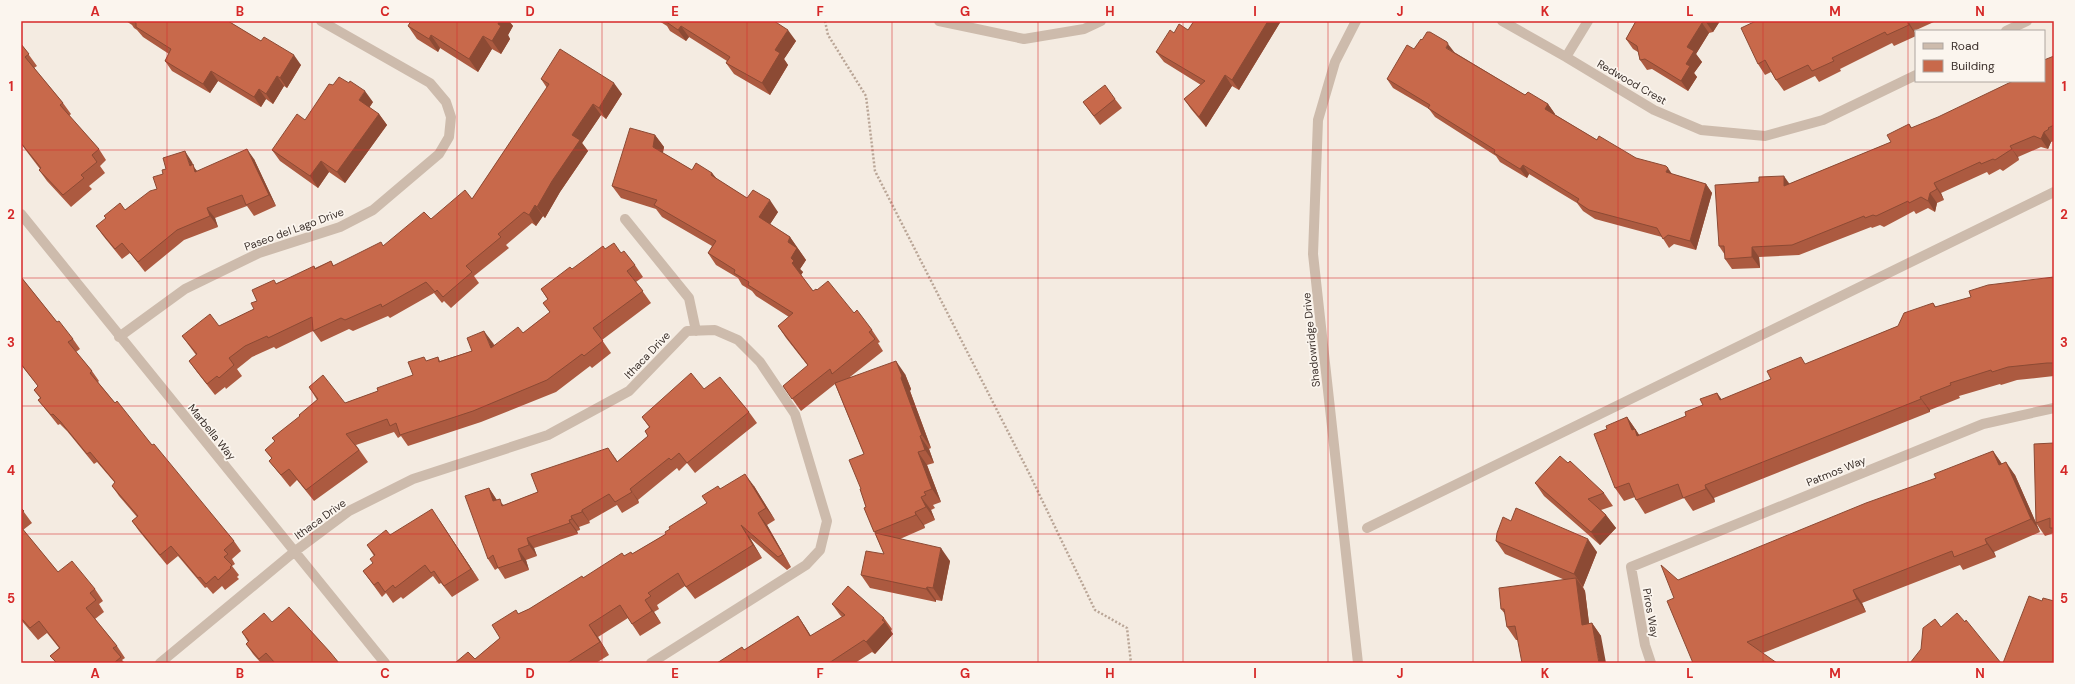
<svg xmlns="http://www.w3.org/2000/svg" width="2075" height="684" viewBox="0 0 2075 684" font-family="'DM Sans',sans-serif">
<rect width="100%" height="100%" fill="#f4ebe1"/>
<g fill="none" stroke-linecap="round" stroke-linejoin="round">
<!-- path -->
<path stroke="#b9a596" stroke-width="2.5" stroke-dasharray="2 2" stroke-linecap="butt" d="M 825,21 L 828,35 L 866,96 L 875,171 L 1028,471 L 1095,610 L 1127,628 L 1131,663"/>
<!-- minor -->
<path stroke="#cdbbac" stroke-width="10" d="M 939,21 L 1024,39 L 1084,29 L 1101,21
M 1356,21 L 1335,62 L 1318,120 L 1313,254 L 1358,663
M 1502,21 L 1566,57 L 1654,110 L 1701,130 L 1765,136 L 1823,120 L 1916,75
M 2006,31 L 2027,21
M 1566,57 L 1588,21
M 21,214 L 385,663
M 625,219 L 689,298 L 696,331
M 119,337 L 185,289 L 259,253 L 340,227 L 373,210 L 439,154 L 449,137 L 451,117 L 446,102 L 430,83 L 321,21
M 1367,528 L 2054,192
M 160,663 L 294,552 L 349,511 L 413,479 L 548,435 L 629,391 L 687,331 L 715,330 L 738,340 L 760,362 L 795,414 L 827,521 L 820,550 L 806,565 L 651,663
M 1651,663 L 1645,645 L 1631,567 L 1983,424 L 2054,408"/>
</g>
<!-- wall -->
<path fill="#ac5a40" d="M 126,21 L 228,21 L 301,65 L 287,88 L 284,86 L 273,104 L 266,99 L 261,107 L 218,81 L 210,93 L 172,71 L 165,61 L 169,54 L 143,37 L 137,30 L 134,28 L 132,25 Z
M 411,21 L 509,21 L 513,26 L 508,35 L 510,39 L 501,54 L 492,49 L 478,72 L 440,48 L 438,52 L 417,39 L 408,26 Z
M 659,21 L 774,21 L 796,41 L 784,59 L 788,65 L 770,95 L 734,74 L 726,63 L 727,61 L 689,37 L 686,41 L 670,31 L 667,26 Z
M 1194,21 L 1281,21 L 1239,90 L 1232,86 L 1206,127 L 1191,109 L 1184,99 L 1201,85 L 1164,62 L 1156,52 L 1174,33 L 1188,30 Z
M 1636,21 L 1720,21 L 1713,32 L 1709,33 L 1696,54 L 1702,62 L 1694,73 L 1697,77 L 1688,91 L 1652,69 L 1647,70 L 1640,60 L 1638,52 L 1633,49 L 1626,39 Z
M 1756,21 L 1936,21 L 1914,31 L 1916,36 L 1894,46 L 1892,43 L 1840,69 L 1841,71 L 1819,82 L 1815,76 L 1784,91 L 1776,80 L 1771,72 L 1765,75 L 1758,64 Z
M 1422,40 L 1454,52 L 1525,95 L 1548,104 L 1555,114 L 1554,114 L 1597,140 L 1636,158 L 1672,174 L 1706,184 L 1712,193 L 1696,250 L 1674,244 L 1669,248 L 1662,237 L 1595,219 L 1583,211 L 1577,203 L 1572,200 L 1529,174 L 1527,178 L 1500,162 L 1496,156 L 1435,117 L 1429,109 L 1393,88 L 1387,79 Z
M 21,44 L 37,66 L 34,68 L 63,103 L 71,114 L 69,116 L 99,149 L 106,160 L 100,166 L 105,173 L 89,186 L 92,189 L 71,207 L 47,181 L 39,170 L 40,169 L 21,144 Z
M 2054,56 L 2054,141 L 2051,142 L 2048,149 L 2041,147 L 2018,157 L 2019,160 L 2003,171 L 2000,169 L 1989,175 L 1987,172 L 1941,193 L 1944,200 L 1937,203 L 1935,212 L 1928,208 L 1916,214 L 1914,211 L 1884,227 L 1880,225 L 1872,228 L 1871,227 L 1799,255 L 1759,257 L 1760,268 L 1732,269 L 1725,259 L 1725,255 L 1719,246 L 1789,184 L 1891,142 L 1909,124 L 1912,128 L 2044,81 Z
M 541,79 L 622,94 L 606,119 L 601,115 L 582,143 L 588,151 L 560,192 L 545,218 L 543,216 L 536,226 L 532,223 L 506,245 L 509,248 L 474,276 L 479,283 L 451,308 L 444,301 L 442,303 L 434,293 L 390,318 L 388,316 L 353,331 L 349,329 L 321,342 L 313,331 L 276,349 L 274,347 L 252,357 L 237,369 L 242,376 L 226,389 L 225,387 L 215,395 L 197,372 L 189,361 L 196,355 L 182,336 L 219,326 L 254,309 L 257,301 L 277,283 L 315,268 L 331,261 L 334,266 L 384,246 L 431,219 L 472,199 L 547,88 Z
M 1115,99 L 1122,108 L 1100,125 L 1083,102 Z
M 373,102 L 369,108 L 379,114 L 387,125 L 345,183 L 329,172 L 318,188 L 280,161 L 272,150 L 305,120 Z
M 655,135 L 664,147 L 663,153 L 692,170 L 712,173 L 717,179 L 747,198 L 778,212 L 770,224 L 790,237 L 806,260 L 800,269 L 803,272 L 801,275 L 813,291 L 817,290 L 854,313 L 872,330 L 880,342 L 878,343 L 883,351 L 850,377 L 905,374 L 911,389 L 910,391 L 931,448 L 929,449 L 934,463 L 927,465 L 941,502 L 933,505 L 935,508 L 931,510 L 935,520 L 924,525 L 925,528 L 900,539 L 950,561 L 942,601 L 936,600 L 936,602 L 870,588 L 861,575 L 884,554 L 864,508 L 866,507 L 861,489 L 864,454 L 835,384 L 801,411 L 783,386 L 808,366 L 786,338 L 778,326 L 789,317 L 756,296 L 752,291 L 742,285 L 738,278 L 716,265 L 708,253 L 712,246 L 662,217 L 656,209 L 621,198 L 612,186 Z
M 254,159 L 276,206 L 254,216 L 247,206 L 215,218 L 218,227 L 184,240 L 145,272 L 130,253 L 122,259 L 104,237 L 96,226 L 125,210 L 157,189 L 192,162 L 193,166 L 197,171 Z
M 605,249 L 621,253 L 635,265 L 643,277 L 636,282 L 651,303 L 602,340 L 611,353 L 592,368 L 590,366 L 556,392 L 481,422 L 408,446 L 401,436 L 398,438 L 394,432 L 356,445 L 368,462 L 314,501 L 297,480 L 290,487 L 278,472 L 269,461 L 272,459 L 265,450 L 275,442 L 272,438 L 300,417 L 317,400 L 309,387 L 345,403 L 378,391 L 413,375 L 427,361 L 438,357 L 440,361 L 472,351 L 493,343 L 494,345 L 523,333 L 550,312 L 543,303 L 548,300 L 541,289 Z
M 21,277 L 57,322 L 73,339 L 80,349 L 76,352 L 92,371 L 99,381 L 98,382 L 115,403 L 152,445 L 234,541 L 241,551 L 232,559 L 235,564 L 232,566 L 239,575 L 237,577 L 239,579 L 225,590 L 222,586 L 213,594 L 207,587 L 205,588 L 178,556 L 167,565 L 139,531 L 132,521 L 137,517 L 119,496 L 112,486 L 115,483 L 97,462 L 94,464 L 67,431 L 60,424 L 58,425 L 38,400 L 40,398 L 34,390 L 38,386 L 21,365 Z
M 2054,277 L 2054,376 L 2017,380 L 2001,385 L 2000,384 L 1959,396 L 1960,398 L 1930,410 L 1930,412 L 1714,498 L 1715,502 L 1693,511 L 1684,498 L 1645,514 L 1636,500 L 1635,497 L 1624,501 L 1615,488 L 1607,429 L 1627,417 L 1636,430 L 1639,435 L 1686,416 L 1703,405 L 1717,393 L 1722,400 L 1806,364 L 1898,326 L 1933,303 L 1936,307 Z
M 704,389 L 749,412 L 757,423 L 695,473 L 687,463 L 679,471 L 677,468 L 638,500 L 639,503 L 622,513 L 617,505 L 589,521 L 590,523 L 579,527 L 580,530 L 577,531 L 578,534 L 534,548 L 537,556 L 526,560 L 529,570 L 505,579 L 498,568 L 495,570 L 488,559 L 489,488 L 497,500 L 504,505 L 618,461 L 648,436 L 645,431 L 649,427 L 642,417 Z
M 2054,443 L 2054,534 L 2054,533 L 2045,536 L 2036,523 Z
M 1993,451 L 2002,464 L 2015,475 L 2040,532 L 1994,552 L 1996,557 L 1963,570 L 1960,565 L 1862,603 L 1866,612 L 1763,653 L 1674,598 L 1936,478 Z
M 1568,463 L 1604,493 L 1613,506 L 1601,510 L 1606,515 L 1616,528 L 1600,545 L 1544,496 L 1535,483 Z
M 754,486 L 775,520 L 767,525 L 791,567 L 787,570 L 750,538 L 762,558 L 695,599 L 685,586 L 657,605 L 659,609 L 654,612 L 661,623 L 640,636 L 628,618 L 598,637 L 609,655 L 596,663 L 455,663 L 475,659 L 500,638 L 518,614 L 529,609 L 583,578 L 624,556 L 632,554 L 666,534 L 670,529 L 707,503 L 720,489 Z
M 21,508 L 32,523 L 23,530 L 58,572 L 95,589 L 103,601 L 99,604 L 104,612 L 95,619 L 117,646 L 125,658 L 122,660 L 125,663 L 56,663 L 50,656 L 59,648 L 47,633 L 38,640 L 21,620 Z
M 440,521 L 479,580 L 452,597 L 441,583 L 439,584 L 433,576 L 403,599 L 401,597 L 393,603 L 386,593 L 382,597 L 363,571 L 373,563 L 374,556 L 367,545 L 390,535 Z
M 1511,521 L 1597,552 L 1583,587 L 1585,591 L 1589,624 L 1592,623 L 1601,636 L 1516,640 L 1507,627 L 1505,614 L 1501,609 L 1565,580 L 1505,554 L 1496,541 Z
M 832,604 L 884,618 L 892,629 L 891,631 L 893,634 L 875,654 L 872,652 L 855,663 L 717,663 L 744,650 L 798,616 L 811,636 L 842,617 L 840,615 Z
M 272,622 L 339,663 L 261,663 L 253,654 L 246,644 L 248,642 L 242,632 Z"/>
<!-- shaded-wall -->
<path fill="#8c4a34" d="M 499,21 L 509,21 L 513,26 L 508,35 L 510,39 L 501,54 L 492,41 L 498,24 Z
M 1268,21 L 1281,21 L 1239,90 L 1232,80 Z
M 1706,21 L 1720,21 L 1713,32 L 1706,22 Z
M 1908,21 L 1914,31 L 1916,35 L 1909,25 Z
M 1702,23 L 1709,33 L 1696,54 L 1702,62 L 1694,73 L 1697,77 L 1688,91 L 1681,81 L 1686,64 L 1687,47 Z
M 681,26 L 689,37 L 686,41 L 678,30 Z
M 788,30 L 796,41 L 784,59 L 788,65 L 770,95 L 762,83 L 775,50 Z
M 431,35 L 440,48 L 438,52 L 429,39 Z
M 483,36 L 492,49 L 478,72 L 469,59 Z
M 1448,44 L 1455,53 L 1446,48 Z
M 294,55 L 301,65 L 287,88 L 280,78 Z
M 211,71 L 218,81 L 210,93 L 203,84 Z
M 1225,75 L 1232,86 L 1206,127 L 1199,117 Z
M 277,76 L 284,86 L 273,104 L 266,94 Z
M 614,83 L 622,94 L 606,119 L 599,108 Z
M 259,89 L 266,99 L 261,107 L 254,97 Z
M 365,91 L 373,102 L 366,112 L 359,100 Z
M 593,104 L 601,115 L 582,143 L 588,151 L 560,192 L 545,218 L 537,207 L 572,135 Z
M 1548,104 L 1555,114 L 1552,118 L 1545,109 Z
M 379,114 L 387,125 L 345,183 L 337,172 Z
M 2044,132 L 2051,142 L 2048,149 L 2041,139 Z
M 655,135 L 664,147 L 661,159 L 653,147 Z
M 2010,146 L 2018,157 L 2019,160 L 2012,149 Z
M 247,149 L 254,159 L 276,206 L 269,195 Z
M 185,151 L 192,162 L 193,166 L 200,175 L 203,182 L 190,166 Z
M 321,161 L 329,172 L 318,188 L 310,176 Z
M 1523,165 L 1529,174 L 1527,178 L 1520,169 Z
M 1668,168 L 1674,177 L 1666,172 Z
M 712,173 L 721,185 L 711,175 Z
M 1784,176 L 1791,186 L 1784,186 Z
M 1934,183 L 1941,193 L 1944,200 L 1937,189 Z
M 1706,184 L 1712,193 L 1696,250 L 1690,241 Z
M 1930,193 L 1937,203 L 1935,212 L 1928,201 Z
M 770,200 L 778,212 L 767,229 L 759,217 Z
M 535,205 L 543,216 L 536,226 L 529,215 Z
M 207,208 L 215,218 L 218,227 L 210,216 Z
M 790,237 L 806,260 L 800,269 L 803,272 L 801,275 L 792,263 L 791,258 L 788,242 Z
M 1752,247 L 1759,257 L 1760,268 L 1752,257 Z
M 484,331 L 493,343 L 499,359 L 491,348 Z
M 896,361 L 905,374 L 911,389 L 910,391 L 931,448 L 922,435 L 901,378 Z
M 1717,393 L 1726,406 L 1720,400 Z
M 1920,397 L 1930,410 L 1930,412 L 1921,399 Z
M 1627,417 L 1644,442 L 1647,449 L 1632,430 Z
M 920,436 L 929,449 L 934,463 L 925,450 Z
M 608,448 L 616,459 L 624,473 L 617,462 Z
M 1993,451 L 2002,464 L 1999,465 Z
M 918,452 L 927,465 L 941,502 L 932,489 Z
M 2006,462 L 2015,475 L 2040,532 L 2031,519 Z
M 745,474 L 754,486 L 775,520 L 766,508 Z
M 1705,485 L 1714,498 L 1715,502 L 1706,489 Z
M 489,488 L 496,499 L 501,512 L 493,501 Z
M 630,489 L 638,500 L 639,503 L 632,492 Z
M 921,497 L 931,510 L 935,520 L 926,507 Z
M 432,509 L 440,521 L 479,580 L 471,569 Z
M 582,510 L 589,521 L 590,523 L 582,512 Z
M 915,512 L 924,525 L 925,528 L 916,515 Z
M 758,513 L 767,525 L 791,567 L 783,554 Z
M 1606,515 L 1616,528 L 1600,545 L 1591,532 Z
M 571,516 L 579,527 L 580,530 L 572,519 Z
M 569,520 L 577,531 L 578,534 L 570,523 Z
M 741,525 L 750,538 L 762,558 L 753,545 Z
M 527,538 L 534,548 L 537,556 L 529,545 Z
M 1588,539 L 1597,552 L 1583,587 L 1574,574 Z
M 1985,539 L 1994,552 L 1996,557 L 1987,544 Z
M 941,548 L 950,561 L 942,601 L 933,588 Z
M 518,549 L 526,560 L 529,570 L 522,560 Z
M 1576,578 L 1585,591 L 1591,638 L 1582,625 Z
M 927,587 L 936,600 L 936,602 L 926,589 Z
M 1853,590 L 1862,603 L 1866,612 L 1857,599 Z
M 645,600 L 654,612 L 661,623 L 652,611 Z
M 798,616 L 806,628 L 818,648 L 810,636 Z
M 885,622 L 893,634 L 875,654 L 866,642 Z
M 1592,623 L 1601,636 L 1606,663 L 1599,663 Z
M 589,625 L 598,637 L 609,655 L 600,642 Z"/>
<!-- building -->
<path fill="#c8694b" stroke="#8c4a34" d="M 133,21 L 228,21 L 261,41 L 264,37 L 294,55 L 280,78 L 277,76 L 266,94 L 259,89 L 254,97 L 211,71 L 203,84 L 165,61 L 171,49 L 136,27 L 136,23 Z
M 411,21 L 499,21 L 498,24 L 501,26 L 492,41 L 483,36 L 469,59 L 431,35 L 429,39 L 408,26 Z
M 665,21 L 774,21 L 788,30 L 775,50 L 780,53 L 762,83 L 726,63 L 730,57 L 681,26 L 678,30 Z
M 1194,21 L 1268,21 L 1232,80 L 1225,75 L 1199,117 L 1184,99 L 1205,81 L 1156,52 L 1170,30 L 1174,33 L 1179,24 L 1188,30 Z
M 1636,21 L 1706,21 L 1702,23 L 1687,47 L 1694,51 L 1686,64 L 1690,66 L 1681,81 L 1645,59 L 1640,60 L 1637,46 L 1626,39 Z
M 1756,21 L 1907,21 L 1909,25 L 1887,35 L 1885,32 L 1832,58 L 1834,61 L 1812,71 L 1808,65 L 1776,80 L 1765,60 L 1758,64 L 1741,28 Z
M 1427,32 L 1430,32 L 1447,42 L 1448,44 L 1446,48 L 1525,95 L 1528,92 L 1548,104 L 1545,109 L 1597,140 L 1599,136 L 1636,158 L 1666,166 L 1668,168 L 1666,172 L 1706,184 L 1690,241 L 1668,235 L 1663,239 L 1657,228 L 1589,210 L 1577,202 L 1579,199 L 1566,191 L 1523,165 L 1520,169 L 1494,153 L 1495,150 L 1428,108 L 1430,105 L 1387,79 L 1407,45 L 1414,49 L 1421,39 L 1422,40 Z
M 21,44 L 29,54 L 25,57 L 63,103 L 60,105 L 99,149 L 92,155 L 97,162 L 81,175 L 84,178 L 63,195 L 39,170 L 41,168 L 21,143 Z
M 560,49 L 614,83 L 599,108 L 593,104 L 572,135 L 580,140 L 552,181 L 537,207 L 535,205 L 529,215 L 524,212 L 498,234 L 501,237 L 466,266 L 472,272 L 443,297 L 437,290 L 435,292 L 426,282 L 382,307 L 381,304 L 345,320 L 341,318 L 313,331 L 312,317 L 268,338 L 267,336 L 245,346 L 229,358 L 234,365 L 219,378 L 217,376 L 207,384 L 189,361 L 197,354 L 182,336 L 210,314 L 219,326 L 254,309 L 251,303 L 257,301 L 252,290 L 274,280 L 276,284 L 314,266 L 315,269 L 331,261 L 333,266 L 381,242 L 383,246 L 424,212 L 431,219 L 465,190 L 472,199 L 549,84 L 541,79 Z
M 2054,56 L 2054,125 L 2048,128 L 2049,129 L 2044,132 L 2041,139 L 2034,136 L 2010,146 L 2012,149 L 1995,160 L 1993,159 L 1981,164 L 1980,162 L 1934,183 L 1937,189 L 1930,193 L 1928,201 L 1921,197 L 1909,203 L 1908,201 L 1876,216 L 1873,215 L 1865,218 L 1864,216 L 1792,245 L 1752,247 L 1752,257 L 1725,259 L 1724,246 L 1719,246 L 1715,185 L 1759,182 L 1759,177 L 1784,176 L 1784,186 L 1891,142 L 1887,135 L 1909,124 L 1911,128 L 1938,117 L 2013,81 L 2044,81 L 2044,60 Z
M 339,77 L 349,83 L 350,81 L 365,91 L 359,100 L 379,114 L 337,172 L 321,161 L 310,176 L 272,150 L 297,114 L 305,120 L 329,84 L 333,85 Z
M 1105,85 L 1115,99 L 1094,116 L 1083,102 Z
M 630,128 L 655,135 L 653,147 L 692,170 L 696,163 L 712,173 L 711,175 L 747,198 L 753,190 L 770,200 L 759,217 L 790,237 L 788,242 L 797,248 L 791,258 L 794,261 L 792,263 L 813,291 L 816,289 L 817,290 L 828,281 L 854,313 L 857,310 L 872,330 L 869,332 L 875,339 L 832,374 L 830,369 L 792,399 L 783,386 L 808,365 L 778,326 L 793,313 L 748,285 L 749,282 L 734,273 L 735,270 L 708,253 L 716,241 L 654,205 L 657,200 L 612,186 Z
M 247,149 L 269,195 L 246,205 L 242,195 L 207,208 L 210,216 L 177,230 L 138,262 L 122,243 L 115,249 L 96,226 L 106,218 L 104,216 L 120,203 L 125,210 L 150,191 L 157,189 L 153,177 L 163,174 L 162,170 L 166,169 L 163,158 L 185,151 L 190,166 L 193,164 L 195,172 Z
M 614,243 L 621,253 L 624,251 L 635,265 L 627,271 L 643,291 L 593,328 L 603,341 L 584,356 L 582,354 L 547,380 L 473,411 L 400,435 L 396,423 L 390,426 L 387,419 L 346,434 L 359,450 L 306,490 L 289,469 L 281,475 L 269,461 L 272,458 L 265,450 L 275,441 L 272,438 L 300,416 L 299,415 L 318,399 L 309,387 L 323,375 L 345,403 L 378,391 L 377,388 L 413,375 L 408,362 L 424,357 L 426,361 L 438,357 L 439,362 L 472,351 L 467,338 L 484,331 L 491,348 L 518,327 L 523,333 L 550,312 L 543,303 L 548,299 L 541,289 L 570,267 L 572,269 L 603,246 L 605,249 Z
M 21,277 L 57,322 L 59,321 L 73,339 L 68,342 L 92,371 L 90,373 L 115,403 L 117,401 L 152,445 L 154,444 L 234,541 L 224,550 L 228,554 L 224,557 L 232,565 L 230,567 L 231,568 L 218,580 L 215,576 L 206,584 L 200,577 L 198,578 L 171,546 L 160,555 L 132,521 L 138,516 L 112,486 L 115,482 L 90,452 L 87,454 L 60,421 L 53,414 L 51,415 L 38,400 L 41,398 L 34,390 L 38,386 L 21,364 Z
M 2054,277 L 2054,363 L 2047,363 L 2008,367 L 1992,372 L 1991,370 L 1950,383 L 1951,385 L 1920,397 L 1921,399 L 1705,485 L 1706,489 L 1683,498 L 1678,484 L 1636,500 L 1629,483 L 1615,488 L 1594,434 L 1607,429 L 1606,426 L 1627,417 L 1632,430 L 1635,429 L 1637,436 L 1686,416 L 1685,412 L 1703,405 L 1700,399 L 1717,393 L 1720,400 L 1771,379 L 1767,371 L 1801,357 L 1805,364 L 1898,326 L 1904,313 L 1933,303 L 1935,307 L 1971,297 L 1969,291 L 1988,285 Z
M 896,361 L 902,376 L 901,378 L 922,435 L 920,436 L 925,450 L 918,452 L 932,489 L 924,492 L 926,495 L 921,497 L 926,507 L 915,512 L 916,515 L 874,532 L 864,508 L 866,507 L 860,489 L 861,489 L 849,460 L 864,454 L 835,383 Z
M 691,373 L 704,389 L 720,377 L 749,412 L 687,463 L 679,453 L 671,460 L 669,458 L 630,489 L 632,492 L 615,502 L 609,494 L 582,510 L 582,512 L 571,516 L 572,519 L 569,520 L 570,523 L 527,538 L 529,545 L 518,549 L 522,560 L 498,568 L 493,555 L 488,559 L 465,496 L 489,488 L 493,501 L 500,499 L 502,506 L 538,492 L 531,474 L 608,448 L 617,462 L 648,436 L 645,431 L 650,427 L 642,417 Z
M 2054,443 L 2054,528 L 2050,528 L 2050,518 L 2036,523 L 2034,444 Z
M 1993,451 L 1999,465 L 2006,462 L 2031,519 L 1985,539 L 1987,544 L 1954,557 L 1952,551 L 1853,590 L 1857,599 L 1747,642 L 1777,663 L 1693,663 L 1667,601 L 1674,598 L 1661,565 L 1678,580 L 1866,503 L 1936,478 L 1934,474 Z
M 1560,456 L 1568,463 L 1570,461 L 1604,493 L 1588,499 L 1606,515 L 1591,532 L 1535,483 Z
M 745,474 L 766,508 L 758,513 L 783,554 L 778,557 L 741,525 L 753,545 L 686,587 L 678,573 L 648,593 L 651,596 L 645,600 L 652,611 L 632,624 L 620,605 L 589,625 L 600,642 L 567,663 L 455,663 L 468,652 L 475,659 L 500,638 L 492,625 L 516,610 L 518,614 L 529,609 L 582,576 L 583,578 L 622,553 L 624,556 L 631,552 L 632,554 L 666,534 L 665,532 L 670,529 L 669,527 L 707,503 L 702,496 L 718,486 L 720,489 Z
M 21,508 L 24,511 L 21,513 Z
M 1516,508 L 1588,539 L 1574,574 L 1496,541 L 1497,533 L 1503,517 L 1511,521 Z
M 432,509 L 471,569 L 444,586 L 434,571 L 431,573 L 425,565 L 395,588 L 393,585 L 385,592 L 378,582 L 374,585 L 363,571 L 373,563 L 370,559 L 375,555 L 367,545 L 386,530 L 390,535 Z
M 21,527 L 58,572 L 72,561 L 95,589 L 90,593 L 96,600 L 86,608 L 117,646 L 113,648 L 121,657 L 114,663 L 57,663 L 50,656 L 60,648 L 39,621 L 30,628 L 21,618 Z
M 875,533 L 941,548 L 933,588 L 927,587 L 926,589 L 861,575 L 866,551 L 884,554 Z
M 1576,578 L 1582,625 L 1592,623 L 1599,663 L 1522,663 L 1515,626 L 1507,627 L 1504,609 L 1501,609 L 1499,588 Z
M 848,586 L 884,618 L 882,620 L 885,622 L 866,642 L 864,640 L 829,663 L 717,663 L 742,647 L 744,650 L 798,616 L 810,636 L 845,615 L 832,604 Z
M 2029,596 L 2042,601 L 2043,598 L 2054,601 L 2054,663 L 2003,663 Z
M 289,607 L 330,652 L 339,663 L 275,663 L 266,653 L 259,659 L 246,644 L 249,641 L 242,632 L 264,613 L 272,622 Z
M 1957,613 L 1965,622 L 1966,620 L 2001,663 L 1910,663 L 1921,649 L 1923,628 L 1935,619 L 1941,627 Z"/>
<!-- grid -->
<path fill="none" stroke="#d62828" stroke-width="1" stroke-opacity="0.55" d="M 167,21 L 167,663M 312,21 L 312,663M 457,21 L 457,663M 602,21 L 602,663M 747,21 L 747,663M 892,21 L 892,663M 1038,21 L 1038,663M 1183,21 L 1183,663M 1328,21 L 1328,663M 1473,21 L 1473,663M 1618,21 L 1618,663M 1763,21 L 1763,663M 1908,21 L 1908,663M 21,150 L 2054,150M 21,278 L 2054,278M 21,406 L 2054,406M 21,534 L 2054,534"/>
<g text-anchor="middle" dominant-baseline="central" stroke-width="3.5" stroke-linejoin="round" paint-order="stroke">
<!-- street labels -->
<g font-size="11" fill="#3b302b" stroke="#fbf5ee">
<text transform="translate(1632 82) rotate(30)">Redwood Crest</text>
<text transform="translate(294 229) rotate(-20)">Paseo del Lago Drive</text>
<text transform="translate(1311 340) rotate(-96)">Shadowridge Drive</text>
<text transform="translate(647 355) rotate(-46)">Ithaca Drive</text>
<text transform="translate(212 432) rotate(51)">Marbella Way</text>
<text transform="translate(1836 471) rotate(-22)">Patmos Way</text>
<text transform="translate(320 519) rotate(-36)">Ithaca Drive</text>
<text transform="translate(1651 613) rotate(80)">Piros Way</text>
</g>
</g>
<!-- border -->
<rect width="2075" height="684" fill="none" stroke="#fbf5ee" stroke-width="44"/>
<!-- legend -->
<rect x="1915" y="30" width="130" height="52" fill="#fbf5ee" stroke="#aea6a0"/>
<rect x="1923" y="43" width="20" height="6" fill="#cdbbac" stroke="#aea6a0"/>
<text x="1951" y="50" font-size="12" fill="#3b302b">Road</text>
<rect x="1923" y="60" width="20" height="12" fill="#c8694b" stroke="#aea6a0"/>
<text x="1951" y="70" font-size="12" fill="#3b302b">Building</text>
<rect x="22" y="22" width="2031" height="640" fill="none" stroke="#d62828" stroke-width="1.5"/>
<g font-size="13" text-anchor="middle" font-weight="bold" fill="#d62828">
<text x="95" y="16">A</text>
<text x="240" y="16">B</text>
<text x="385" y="16">C</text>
<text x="530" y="16">D</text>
<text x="675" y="16">E</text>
<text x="820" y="16">F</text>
<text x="965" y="16">G</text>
<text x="1110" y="16">H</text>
<text x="1255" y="16">I</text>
<text x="1400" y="16">J</text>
<text x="1545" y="16">K</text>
<text x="1690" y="16">L</text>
<text x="1835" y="16">M</text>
<text x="1980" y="16">N</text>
<text x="11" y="91">1</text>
<text x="2064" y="91">1</text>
<text x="11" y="219">2</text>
<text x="2064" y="219">2</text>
<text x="11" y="347">3</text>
<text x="2064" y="347">3</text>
<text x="11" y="475">4</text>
<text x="2064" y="475">4</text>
<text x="11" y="603">5</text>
<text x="2064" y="603">5</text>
<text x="95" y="678">A</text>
<text x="240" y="678">B</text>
<text x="385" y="678">C</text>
<text x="530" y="678">D</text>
<text x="675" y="678">E</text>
<text x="820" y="678">F</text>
<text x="965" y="678">G</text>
<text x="1110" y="678">H</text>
<text x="1255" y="678">I</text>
<text x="1400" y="678">J</text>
<text x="1545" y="678">K</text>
<text x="1690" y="678">L</text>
<text x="1835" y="678">M</text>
<text x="1980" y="678">N</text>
</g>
</svg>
